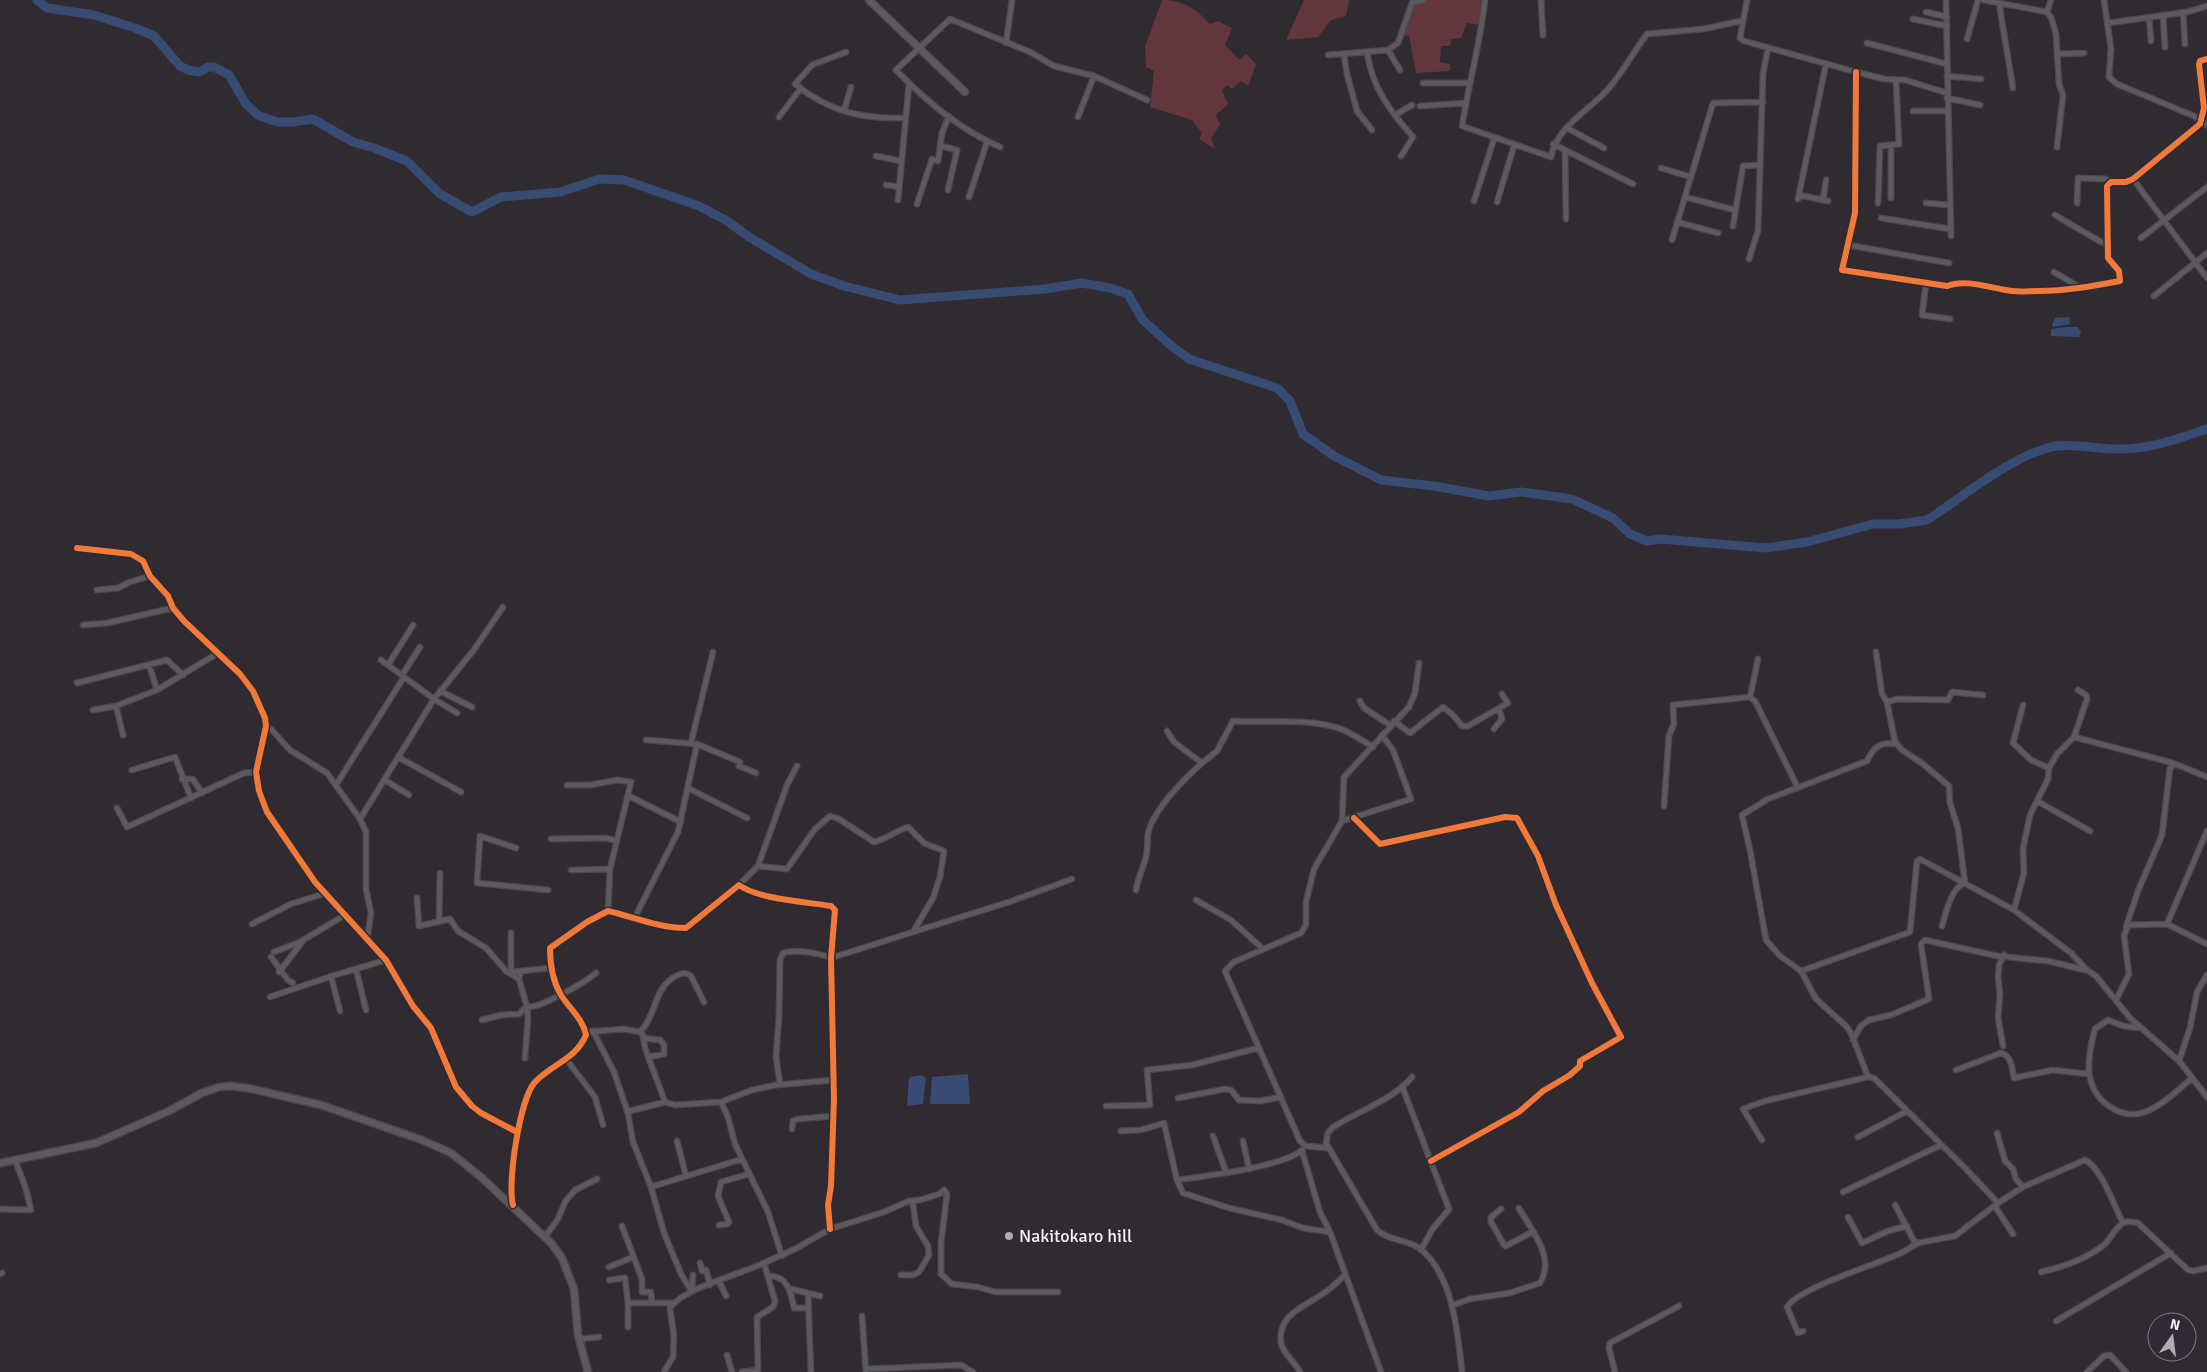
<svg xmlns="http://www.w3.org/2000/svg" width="2207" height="1372" viewBox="0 0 2207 1372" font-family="Signika,sans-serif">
<rect width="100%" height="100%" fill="#302b31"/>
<!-- green -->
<path fill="#63363c" d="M 1162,0 C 1184,0 1196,9 1210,24 L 1218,21 L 1232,28 L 1225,45 L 1239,60 L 1246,54 L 1256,64 L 1248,86 L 1241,81 L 1232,89 L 1227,85 L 1222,90 L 1228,104 L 1216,115 L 1220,125 L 1211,138 L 1215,149 L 1199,139 L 1202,133 L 1192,120 L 1150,107 L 1154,71 L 1146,67 L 1145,47 Z
M 1304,0 L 1349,0 L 1346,16 L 1331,20 L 1318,37 L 1286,40 Z
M 1426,0 L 1482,0 L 1479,25 L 1467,23 L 1461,38 L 1451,39 L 1450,46 L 1441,46 L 1440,62 L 1450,64 L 1450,71 L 1416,73 L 1409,35 L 1403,36 L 1410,18 L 1408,4 Z"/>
<!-- water -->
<path fill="#384b72" d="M 2069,317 L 2070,324 L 2053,327 L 2052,325 L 2055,318 Z
M 2067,327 L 2078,327 L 2081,332 L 2079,337 L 2051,336 L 2051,329 Z
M 968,1074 L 970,1104 L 930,1104 L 932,1077 Z
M 921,1075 L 926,1078 L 923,1104 L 907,1106 L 909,1077 Z"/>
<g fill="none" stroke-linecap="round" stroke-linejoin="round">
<!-- river -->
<path stroke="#384b72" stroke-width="9" d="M 37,0 L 47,8 L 94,15 L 135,28 L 154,36 L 180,66 L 188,70 L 199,72 L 208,67 L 214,67 L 229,75 L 246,104 L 259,116 L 278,122 L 293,122 L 313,119 L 353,142 L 374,148 L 407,161 L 440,194 L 472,212 L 501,197 L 560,192 L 600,179 L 624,180 L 699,206 L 727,221 L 749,237 L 811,274 L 844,286 L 900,300 L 1045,289 L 1082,283 L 1110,288 L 1128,294 L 1142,319 L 1169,344 L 1189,359 L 1277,388 L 1290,401 L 1303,434 L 1334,456 L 1381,480 L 1434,486 L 1489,496 L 1521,492 L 1572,499 L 1613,518 L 1630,534 L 1647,541 L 1661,539 L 1766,548 L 1807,542 L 1873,524 L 1900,524 L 1927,520 C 1963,497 2015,453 2056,446 C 2078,443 2100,450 2122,449 C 2154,448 2177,439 2207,429"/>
<!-- street casing -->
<g stroke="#4c494e" stroke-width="7">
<path id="street" d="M 1485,0 C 1480,43 1469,84 1462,126 L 1551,157 C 1557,126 1589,111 1609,88 C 1623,72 1634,51 1647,34 L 1703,29 L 1741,21
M 1541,0 L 1543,35
M 1747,0 L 1740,38 L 1744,41 L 1856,72 L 1884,79 L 1905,80 L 1947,93
M 1946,0 L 1951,236
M 1983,0 L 2047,12 L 2051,17 L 2056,34 L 2059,84 L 2063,95 L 2057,147
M 2104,0 L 2111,49 L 2109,77 L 2117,84 L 2194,116 L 2207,125
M 1414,2 L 1423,0
M 1999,3 L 2013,88
M 1926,12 L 1947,17
M 2047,12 L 2051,0
M 2183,13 L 2185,44
M 2163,15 L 2165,47
M 2149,17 L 2151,41
M 1913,19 L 1947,26
M 2108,23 L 2187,12 L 2207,6
M 1967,39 L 1978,0
M 1006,43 L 1012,0
M 1867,43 L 1947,64
M 1388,50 L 1400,70
M 846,52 L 812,65 L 795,84 C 829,112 862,119 905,118
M 1367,52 C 1372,88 1390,111 1413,137 L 1401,156
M 2058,54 L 2084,53
M 1328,55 L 1388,50 L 1398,43 L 1413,0
M 1344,55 L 1347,74 L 1357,111 L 1372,130
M 1856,72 L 1855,213 L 1842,270 L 1947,286 C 1966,278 1992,289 2012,291 C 2021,292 2030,291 2039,291 C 2067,291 2093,286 2120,281 L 2119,271 L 2108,258 L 2107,186 L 2111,182 L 2126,182 L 2133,179 L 2200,124 L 2204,108 L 2199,64 L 2200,61 L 2207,59
M 1947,76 L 1981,79
M 1423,83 L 1469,83
M 1947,98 L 1980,105
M 1420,106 L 1466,103
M 844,111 L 851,87
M 1913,111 L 1947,111
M 1395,115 L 1412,105
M 779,117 L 801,88
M 1078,117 L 1094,76
M 1567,128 L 1604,148
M 1553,144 L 1633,184
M 941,146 L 957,150 L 948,190
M 1000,147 C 962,131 925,100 896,70 L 950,19 L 1030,52 L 1054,66 L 1094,76 L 1147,100
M 1565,150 L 1566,219
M 876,156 L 901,161
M 1661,168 L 1691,177
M 2133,179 L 2207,278
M 886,185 L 899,187
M 1799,195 L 1828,201
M 969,197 L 987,142
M 1685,197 L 1735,210
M 1891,198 L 1891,146
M 1798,199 L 1826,64
M 898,200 L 909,84
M 1823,200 L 1826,180
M 1474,201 L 1494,139
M 1497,202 L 1514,146
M 1878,203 L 1880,146 L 1899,144 L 1896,80
M 1926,203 L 1950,205
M 2077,203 L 2078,178 L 2106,179 L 2111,182
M 917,204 L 932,159 L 938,161 L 942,133 L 949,116
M 2055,215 L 2101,242 L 2108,243
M 1881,218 L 1950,229
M 1677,222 L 1718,233
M 1733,226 L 1743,166 L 1760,165
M 2141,238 L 2207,187
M 1672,240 L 1713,103 L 1763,102
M 1848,245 L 1949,263
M 1749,259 L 1758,231 L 1763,74 L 1768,48
M 2054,272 L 2079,287
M 1926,283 L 1922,315 L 1950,319
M 2154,296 L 2207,253
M 77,548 L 131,554 L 143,561 L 150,576 L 168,596 L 173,608 L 184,621 L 240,674 L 253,691 L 265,718 L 266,726 L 256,772 L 259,791 L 267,812 L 315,882 L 386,960 L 413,1006 L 431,1028 L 456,1087 L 472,1106 L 481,1113 L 517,1132
M 97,590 L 118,588 L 130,582 L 150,576
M 83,625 L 107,623 L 173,608
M 1876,652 L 1882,694 L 1887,702 L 1895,742 L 1902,750 L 1923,764 L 1949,786 L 1950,803 L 1958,828 L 1965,883 C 1951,887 1946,913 1942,926
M 381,660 L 434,699 L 457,713
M 149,665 L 157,690
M 388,665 L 413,625
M 402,675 L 420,647
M 77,683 L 167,660 L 183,675
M 2078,690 L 2086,695 L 2087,699 L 2074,737 L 2057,754 L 2049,768 L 2048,779 L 2030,815 L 2023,849 L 2024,873 L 2014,910 L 2071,953 L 2087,970 L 2096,976 L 2130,1018 L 2179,1061 L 2207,1097
M 440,691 L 472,707
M 1750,697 L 1758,659
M 1360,701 L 1364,708 L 1390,725
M 1887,702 L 1897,699 L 1948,700 L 1952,692 L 1983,695
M 2023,705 L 2013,743 L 2031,760 L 2049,768
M 116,706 L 123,735
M 93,710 L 116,706 L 157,690 L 218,653
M 1394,721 L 1410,733 L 1443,707 L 1453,715 L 1462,726 L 1468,726 L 1508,703 L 1502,694
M 266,726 L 272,730 L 290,750 L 327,773 L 360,819 L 366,832 L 366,889 L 371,913 L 367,941
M 1494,729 L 1502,719 L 1499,709
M 2074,737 L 2173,763 L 2207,777
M 646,740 L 697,744 L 740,762
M 691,743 L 713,652
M 398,757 L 461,792
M 1202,763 L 1217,751 L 1233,721 C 1265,723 1305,718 1335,727 C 1348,730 1361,740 1373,747
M 739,766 L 756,773
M 132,770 L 175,757 L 191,798
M 182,779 L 193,779 L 202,793
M 385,780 L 409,795
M 336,785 L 404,677
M 567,785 L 590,785 L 617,780 L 631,782 L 610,869 L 608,911
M 688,788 L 747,818
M 629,796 L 681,822
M 2037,801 L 2090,831
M 1664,806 L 1669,735 L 1674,724 L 1673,705 L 1750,697 L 1755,701 L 1798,788
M 117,808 L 127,827 L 244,773 L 256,772
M 1354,818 L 1380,844 L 1505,817 L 1517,818 L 1538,856 L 1556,905 L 1592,983 L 1621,1037 L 1580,1061 L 1580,1066 L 1570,1075 L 1543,1091 L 1519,1112 L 1431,1161
M 360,819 L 434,699 L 473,651 L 503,607
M 1342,821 L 1411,799 L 1393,750 L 1382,735
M 551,839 L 606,838 L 616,841
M 516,848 L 480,836 L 477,883 L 548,890
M 758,866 L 787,869 L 815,829 L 830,816 L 839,819 L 874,842 C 886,839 896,831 908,827 L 924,843 L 944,851 L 940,877 L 933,898 L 913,932 L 1009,902 L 1072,879
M 571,870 L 610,869
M 739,885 L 758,866 L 787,785 L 797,766
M 1136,890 C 1138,878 1143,868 1146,857 C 1148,848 1147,841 1148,834 C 1152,811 1185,778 1202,763 L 1174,742 L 1167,731
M 417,898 L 419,926 L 450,919 L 458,931 L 486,948 L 506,971 L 519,979 L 521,971
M 1196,900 L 1231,920 L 1263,949
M 635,917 L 678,832 L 697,744
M 439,922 L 440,873
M 252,924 L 291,904 L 326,893
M 2167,924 L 2207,831
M 2126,927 L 2138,891 L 2162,835 L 2170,768 L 2175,764
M 274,952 L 300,942 L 345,915
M 271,957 L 288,980 L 293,983
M 356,969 L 366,1010
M 1801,971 L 1780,956 L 1766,940 L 1750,850 L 1742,815 L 1768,799 L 1867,761 C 1874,746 1880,742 1897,744
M 279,972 L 303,941
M 511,972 L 550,968
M 511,972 L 511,933
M 331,976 L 340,1011
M 519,979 L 527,1007 C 541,1008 584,983 596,973
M 270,997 L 332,976 L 386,960
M 2116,1000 L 2129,974 L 2124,935 L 2129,925 L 2167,924 L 2207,944
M 482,1020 L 501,1015 L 519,1014 L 527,1006
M 2140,1028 L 2123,1026 L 2108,1020 L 2095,1029 C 2087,1058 2082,1090 2112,1108 C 2122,1114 2134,1116 2145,1112 C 2163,1105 2178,1090 2192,1078
M 593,1031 L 614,1072 L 628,1113
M 585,1032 L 624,1029 L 640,1032 L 643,1035 L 645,1048 L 665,1102
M 640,1032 C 657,1015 653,988 676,976 C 682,973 685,972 691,976 L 704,1002
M 643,1038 L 660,1040 L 664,1045 L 664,1054 L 649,1057
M 1853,1040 L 1861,1026 L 1869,1020 L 1891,1015 L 1929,999 L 1921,944 L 1925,940 L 2002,957
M 2003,1046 L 1998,1017 L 2000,994 L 1998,977 L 1999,965 L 2004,955 L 2007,957 L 2048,961 L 2085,970
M 525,1058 L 528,1018 L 527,1007
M 566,1059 L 595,1097 L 603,1125
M 2179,1061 L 2190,1028 L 2197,992 L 2207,975
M 1956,1070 L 2001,1053 C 2012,1056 2012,1069 2014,1078 L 2052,1070 L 2089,1074
M 1412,1077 C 1392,1101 1357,1111 1332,1128 L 1328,1133 L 1326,1143 L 1377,1230 C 1389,1241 1406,1239 1419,1248 C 1453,1273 1458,1334 1462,1372
M 1868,1077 L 1851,1033 L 1846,1026 L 1816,999 L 1801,971 L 1910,932 L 1917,861 L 1920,859 L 2014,910
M 780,1084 L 776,1057 L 779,1017 L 780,960 L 783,953 C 795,949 819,953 831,958 L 913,932
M 1402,1086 L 1449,1209 L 1432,1230 L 1421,1250
M 1178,1098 L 1225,1089 L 1231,1090 L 1239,1100 L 1260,1101 L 1281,1097
M 721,1102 L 728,1117 L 735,1144 L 768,1212 L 782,1256
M 1106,1106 L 1150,1105 L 1147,1070 L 1192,1065 L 1258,1048
M 792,1129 L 793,1121 L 798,1119 L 833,1116
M 1121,1131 L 1141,1130 L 1164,1123 L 1177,1180 L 1183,1193 L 1229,1208 L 1282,1220 L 1303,1228 L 1330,1232
M 1997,1133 L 2005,1161 L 2013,1169 L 2016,1179 L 2023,1187
M 1213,1136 L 1226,1172
M 1858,1137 L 1907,1111
M 1762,1140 L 1743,1109 L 1765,1101 L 1868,1077 L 1874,1078 L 1966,1169 L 1998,1203 L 1996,1208 L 2013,1234
M 677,1141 L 686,1176
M 1243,1141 L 1249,1169
M 1328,1148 L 1306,1146 L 1300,1141 L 1225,971 L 1234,962 L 1301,933 L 1306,925 L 1306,902 L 1314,869 L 1342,821 L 1344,777 L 1409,707 L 1415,693 L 1419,663
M 1302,1151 L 1320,1212 L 1330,1232 L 1381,1372
M 1177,1180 C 1205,1176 1283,1167 1302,1150
M 651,1187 L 742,1159
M 1843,1192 L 1941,1145
M 513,1205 C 507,1183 520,1098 535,1082 C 552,1064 576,1059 586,1035 C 583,1019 569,1008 561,995 C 552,980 550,964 550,948 L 587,922 L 608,911 C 634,917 659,928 686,928 L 739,885 C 757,899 807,902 831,906 L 835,910 L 831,958 L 834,1099 L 831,1186 L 828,1205 L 830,1229
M 1895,1205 L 1914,1241 L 1918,1243 L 1955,1236 L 1998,1203 L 2023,1187 L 2085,1160 C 2101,1167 2115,1208 2123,1223
M 0,1209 L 31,1210 L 26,1189 L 15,1160
M 1501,1209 L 1491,1217 L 1491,1222 L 1504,1245 L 1506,1246 L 1532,1232
M 1848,1217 L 1862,1243 L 1888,1231 L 1907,1226
M 719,1225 L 728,1224 L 729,1222 L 718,1196 L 721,1182 L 749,1174
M 622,1226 L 642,1279 L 642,1292 L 651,1292 L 652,1303
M 545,1237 L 558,1219 L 565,1202 L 575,1190 L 597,1179
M 700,1263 L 702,1271 L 706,1270 L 710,1285
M 609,1267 L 633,1257
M 2041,1272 C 2063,1267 2087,1259 2105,1244 C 2111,1238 2115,1228 2123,1223 C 2127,1221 2134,1222 2138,1223 L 2188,1270 L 2193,1271 L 2207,1268
M 0,1274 L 2,1273
M 901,1275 L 913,1275 L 919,1272 L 929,1255 L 928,1246 L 916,1226 L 913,1204 L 909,1201
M 768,1276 C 788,1275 791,1293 794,1308 L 809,1308
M 609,1280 L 625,1278 L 628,1303
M 719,1281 L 726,1296
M 692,1289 L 693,1275
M 791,1289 L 820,1296
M 691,1290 L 681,1274 L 664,1233 L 651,1187 L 633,1142 L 628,1113 L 630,1111 L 665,1102 L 675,1105 L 721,1102 L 752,1090 L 776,1085 L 834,1080
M 808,1293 L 811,1372
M 1453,1305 L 1470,1299 L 1510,1293 L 1540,1283 C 1556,1257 1531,1230 1519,1208
M 862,1316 L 866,1372
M 2056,1321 L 2171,1253
M 628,1327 L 628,1303 L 673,1303
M 1803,1331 L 1798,1333 L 1787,1307 C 1798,1288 1878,1264 1901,1253 C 1907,1250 1912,1246 1918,1243
M 579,1339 L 599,1337
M 727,1355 L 732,1372
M 866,1369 L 961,1365 L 973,1372
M 664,1372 L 673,1357 L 674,1337 L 670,1308 C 683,1288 739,1275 764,1263
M 742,1372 L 758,1370 L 757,1317 L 773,1307 L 775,1301 L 764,1263 L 795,1249 L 830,1229 L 884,1212 L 909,1201 L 920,1200 L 939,1194 L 944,1190 L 947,1194 L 941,1243 L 941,1274 L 952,1284 L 978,1287 L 995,1292 L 1058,1292
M 1300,1372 C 1295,1362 1283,1354 1281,1343 C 1277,1314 1306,1306 1324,1293 C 1332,1288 1338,1281 1345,1275
M 1615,1372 L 1609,1348 L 1610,1343 L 1679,1306
M 2087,1372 L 2104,1356 L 2110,1355 L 2126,1372"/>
</g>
<!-- secondary casing -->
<g stroke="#4c494e" stroke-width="9">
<path id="secondary" d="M 869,0 L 965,92
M 0,1163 L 96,1143 L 169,1111 L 202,1093 L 219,1087 L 232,1086 L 252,1089 L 321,1105 L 422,1140 L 451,1153 L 481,1177 L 551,1243 L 562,1258 L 574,1289 L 578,1335 L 588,1372"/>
</g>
<!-- street -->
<use href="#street" stroke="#5d5a5d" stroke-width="4.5"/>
<!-- secondary -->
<use href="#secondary" stroke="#5d5a5d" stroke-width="6"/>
<!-- cycleway casing -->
<g stroke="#312933" stroke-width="9">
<path id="cycleway" d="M 1856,72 L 1855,213 L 1842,270 L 1947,286 C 1966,278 1992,289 2012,291 C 2021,292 2030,291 2039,291 C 2067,291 2093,286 2120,281 L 2119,271 L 2108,258 L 2107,186 L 2111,182 L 2126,182 L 2133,179 L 2200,124 L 2204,108 L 2199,64 L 2200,61 L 2207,59
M 77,548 L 131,554 L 143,561 L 150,576 L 168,596 L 173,608 L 184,621 L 240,674 L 253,691 L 265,718 L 266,726 L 256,772 L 259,791 L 267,812 L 315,882 L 386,960 L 413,1006 L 431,1028 L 456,1087 L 472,1106 L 481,1113 L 517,1132
M 1354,818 L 1380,844 L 1505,817 L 1517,818 L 1538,856 L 1556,905 L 1592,983 L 1621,1037 L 1580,1061 L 1580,1066 L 1570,1075 L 1543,1091 L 1519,1112 L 1431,1161
M 513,1205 C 507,1183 520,1098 535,1082 C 552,1064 576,1059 586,1035 C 583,1019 569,1008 561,995 C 552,980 550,964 550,948 L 587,922 L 608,911 C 634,917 659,928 686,928 L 739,885 C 757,899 807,902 831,906 L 835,910 L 831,958 L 834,1099 L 831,1186 L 828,1205 L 830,1229"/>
</g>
<!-- cycleway -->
<use href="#cycleway" stroke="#f17a3a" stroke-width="6"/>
</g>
<!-- markers -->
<circle fill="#b1acb2" stroke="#312933" stroke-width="2" cx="1009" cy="1236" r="5"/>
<g text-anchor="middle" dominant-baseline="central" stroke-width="4" stroke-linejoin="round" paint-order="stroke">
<!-- poi labels -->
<g font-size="18" fill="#f6f1f8" stroke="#312933" text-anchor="start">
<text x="1019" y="1236">Nakitokaro hill</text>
</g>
</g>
<!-- north arrow -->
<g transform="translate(2172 1337) rotate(14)"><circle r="24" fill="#312933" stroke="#807982"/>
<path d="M0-4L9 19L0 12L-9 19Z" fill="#b1acb2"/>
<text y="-8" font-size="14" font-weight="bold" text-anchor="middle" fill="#f6f1f8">N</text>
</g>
</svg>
